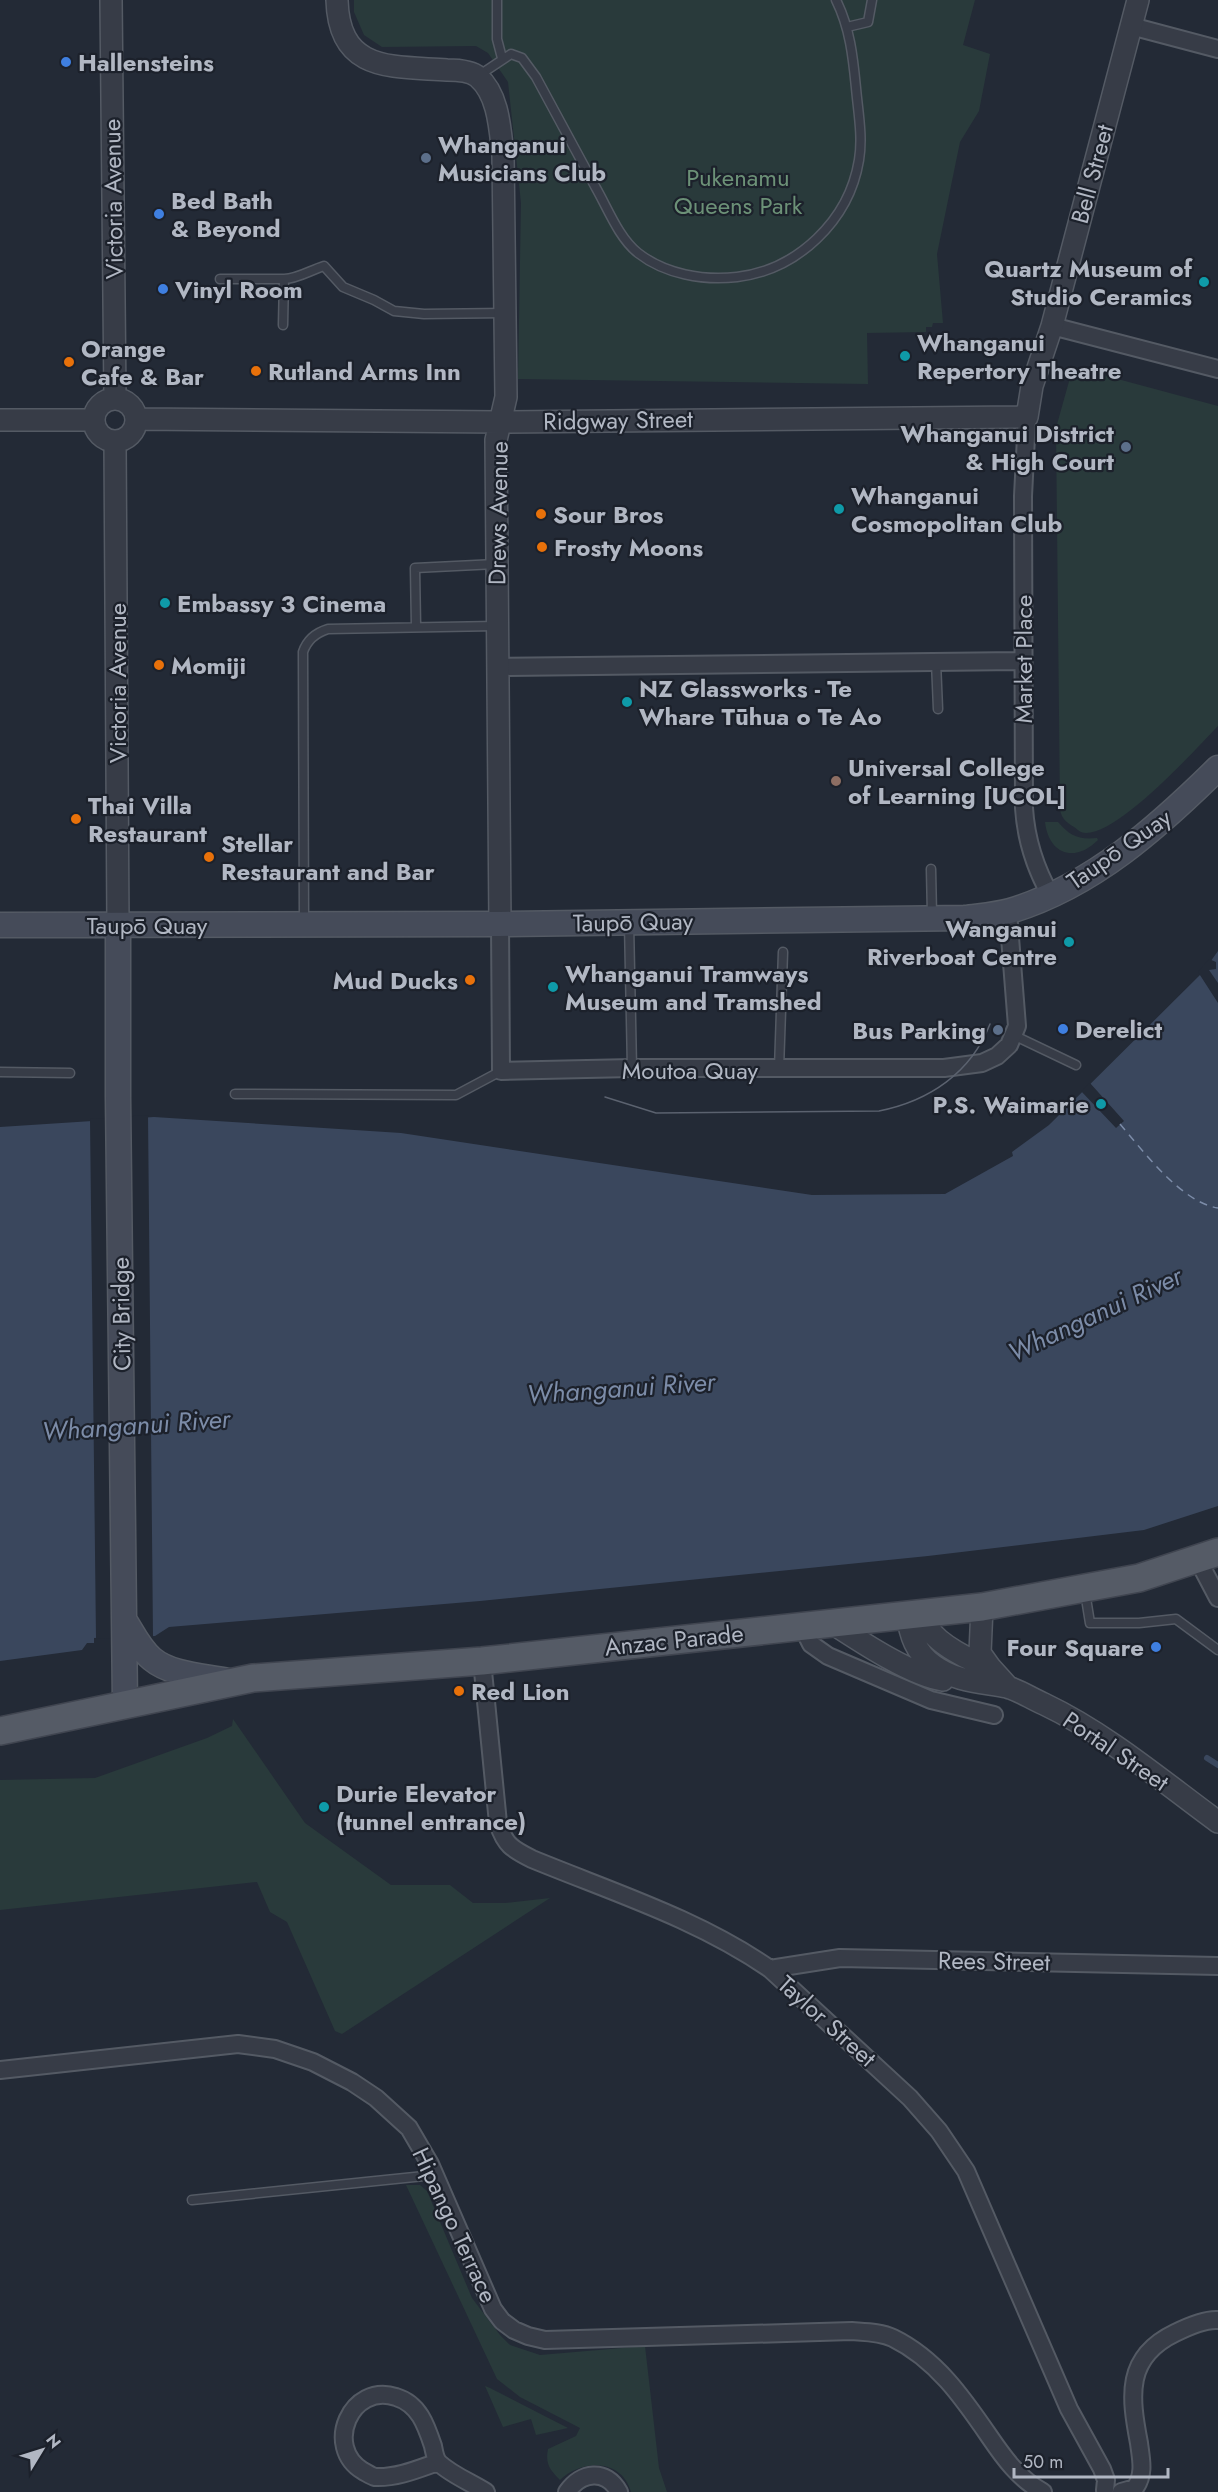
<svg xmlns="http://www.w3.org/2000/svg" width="1218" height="2492" font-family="Jost,sans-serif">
<rect width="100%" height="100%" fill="#232a36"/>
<path fill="#293a3b" d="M 354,0 L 975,0 L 963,45 L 990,54 L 979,111 L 960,142 L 937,254 L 943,323 L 933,323 L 932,327 L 926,327 L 926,332 L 867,333 L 868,384 L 518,379 L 521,203 L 508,82 L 488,53 L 476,46 L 382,47 L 364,35 L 354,12 Z
M 1073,367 L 1218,406 L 1218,726 C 1194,751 1120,833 1086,833 C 1081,833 1078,830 1074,827 C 1066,822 1062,819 1060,810 L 1056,428 Z
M 1045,822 L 1058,822 C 1070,836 1079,840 1097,838 L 1098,840 C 1075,863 1049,855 1045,822 Z
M 233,1719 L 305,1823 L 391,1885 L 450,1885 L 473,1903 L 505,1903 L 550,1898 L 342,2034 L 335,2031 L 287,1922 L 270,1912 L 257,1882 L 0,1910 L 0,1780 L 95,1778 L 207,1738 L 232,1726 Z
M 406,2185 L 420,2185 L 427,2191 L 472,2298 L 500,2335 L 510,2345 L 540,2355 L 645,2346 L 659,2468 L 667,2492 L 631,2492 C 622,2458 581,2459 560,2480 C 550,2470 545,2464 548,2449 L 576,2436 L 580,2428 L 520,2397 L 497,2379 Z
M 485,2386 L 490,2388 L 568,2428 L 536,2435 L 531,2419 L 503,2427 Z"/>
<path fill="#3a475d" d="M 1218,951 L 1218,1506 L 1144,1530 L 928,1556 L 480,1601 L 169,1627 L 155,1636 L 94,1638 L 94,1643 L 87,1643 L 82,1650 L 0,1661 L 0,1127 L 154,1117 L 401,1133 L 812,1195 L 945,1194 L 1013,1156 L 1012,1152 L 1049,1125 L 1203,972 Z"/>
<path fill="#232a36" d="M 1209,959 L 1216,962 L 1216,969 L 1209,970 L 1218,983 L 1218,1003 L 1198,972 Z
M 1090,1083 L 1124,1121 L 1116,1128 L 1081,1091 Z
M 148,1115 L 153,1638 L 96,1639 L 90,1119 Z"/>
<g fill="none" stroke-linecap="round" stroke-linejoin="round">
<path stroke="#3a475d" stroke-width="6" d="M 1207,1758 L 1218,1765"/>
<path stroke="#7c8ca8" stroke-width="1.5" stroke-dasharray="8 6" stroke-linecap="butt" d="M 1120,1124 C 1144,1152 1181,1202 1218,1208"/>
<defs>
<path id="service" d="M 497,0 L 497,39 L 502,58
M 847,27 L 868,22 L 872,0
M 478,76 L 511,54 L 522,58 L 536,77 C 556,114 576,151 596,188 C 608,209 619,238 638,253 C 665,274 703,281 737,277 C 797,270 849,221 859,160 C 863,137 858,111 856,88 C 853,57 850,28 836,0
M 220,279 L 284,279
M 283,325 L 284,279 C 297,279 311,270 324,266 L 343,287 L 374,300 L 394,311 L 424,314 L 505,313
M 416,626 L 415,568 L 496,564
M 936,662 L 938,709
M 931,869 L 932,915
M 304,921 L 303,652 C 307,640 315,633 328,629 L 496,626
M 629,923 L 632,1068
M 1013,1035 L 1076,1065
M 779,1069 L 783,952
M 0,1072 L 70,1073
M 235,1094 L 456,1095 L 501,1071
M 1085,1592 L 1090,1623 L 1139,1623 L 1176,1619 L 1218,1650
M 192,2200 L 434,2175"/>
<path id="minor" d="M 1131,26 L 1218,49
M 1052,326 L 1218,369
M 1027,417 L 1023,496 L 1024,808 C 1026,840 1035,868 1051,896
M 497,667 L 1023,661
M 500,924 L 501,1071 L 632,1068 L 944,1068 L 982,1063 L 997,1056 L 1009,1045 L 1017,1026 L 1008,912
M 1198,1560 L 1218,1598
M 802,1626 L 811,1644 L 828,1656 L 931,1700 L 994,1715
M 482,1661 L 498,1823 C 505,1845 512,1849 532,1859 C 612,1892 698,1919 770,1969 L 910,2098 L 939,2131 L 966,2171 L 1069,2409 L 1102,2469 L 1106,2480 L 1105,2490
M 770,1969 L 840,1958 L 1218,1966
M 0,2070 L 238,2044 L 275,2049 L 313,2062 L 352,2082 L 376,2098 L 409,2128 L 430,2164 L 493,2309 L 502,2321 L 514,2330 L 528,2336 L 545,2340 L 852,2331 C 866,2332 881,2332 893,2338 C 936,2359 963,2398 989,2436 C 1004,2458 1019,2479 1043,2492
M 438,2462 C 418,2469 397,2478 375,2477 C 371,2476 367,2473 363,2471 C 323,2447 351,2382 396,2397 C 419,2404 426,2425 433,2446 C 434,2451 435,2459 439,2463 C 452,2475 472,2483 486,2492
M 567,2492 C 581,2472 606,2468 619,2492
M 1121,2492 L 1135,2488 C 1145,2474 1141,2459 1139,2443 C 1130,2396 1125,2357 1175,2333 C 1187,2327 1204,2319 1218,2320"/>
<path id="tertiary" d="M 111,0 L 115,398
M 337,0 C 339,73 392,66 447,70 C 457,70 471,71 478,77 C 499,95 500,130 503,155 L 506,397 L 496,440 L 500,924
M94 420a21 21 0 1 1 42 0a21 21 0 1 1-42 0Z
M 137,419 L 501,422 L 1027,417 L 1032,386 L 1052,326 L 1138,0
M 0,420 L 94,420
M 115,441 L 118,925
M 982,1607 L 980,1653 L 990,1667 L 1009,1688
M 924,1613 C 925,1617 925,1623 928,1627 C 937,1644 972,1662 990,1667
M 907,1614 C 910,1635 916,1653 933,1665 C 956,1682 981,1682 1007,1687 C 1019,1690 1032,1699 1044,1704 C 1107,1734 1162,1781 1218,1822
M 832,1623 C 858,1640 912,1676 943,1680"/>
<path id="secondary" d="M 0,925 L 500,924 L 965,918 C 980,916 996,915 1010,911 C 1093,886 1158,827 1218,768
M 118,925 L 118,1097 L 125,1704
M 125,1621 C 133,1634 140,1649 152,1659 C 171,1675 204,1676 228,1681"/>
<path id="primary" d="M 0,1731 L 253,1678 L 482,1661 L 982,1607 L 1139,1578 L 1218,1552"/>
</defs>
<use href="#service" stroke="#545a64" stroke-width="11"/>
<use href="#minor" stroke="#545a64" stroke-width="20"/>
<use href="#tertiary" stroke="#545a64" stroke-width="24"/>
<use href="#secondary" stroke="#545a64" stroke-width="27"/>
<use href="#primary" stroke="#404550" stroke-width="30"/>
<use href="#service" stroke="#373c47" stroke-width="8"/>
<use href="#minor" stroke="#373c47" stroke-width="16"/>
<use href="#tertiary" stroke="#373c47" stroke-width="21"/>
<use href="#secondary" stroke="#454b59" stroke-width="24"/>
<use href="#primary" stroke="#555b66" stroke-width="27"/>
<path stroke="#5b626f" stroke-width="1.5" d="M 605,1097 L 656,1113 L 879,1111 C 929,1101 971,1073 990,1024"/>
</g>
<g fill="#3f7fe0" stroke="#1c212b" stroke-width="2">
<circle cx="66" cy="62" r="6"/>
<circle cx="159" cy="214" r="6"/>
<circle cx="163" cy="289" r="6"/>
<circle cx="1063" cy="1029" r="6"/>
<circle cx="1156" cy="1647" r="6"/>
</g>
<g fill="#5c6f8a" stroke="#1c212b" stroke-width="2">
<circle cx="426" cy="158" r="6"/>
<circle cx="1126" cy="447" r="6"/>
<circle cx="998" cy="1030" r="6"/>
</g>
<g fill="#0f9aa8" stroke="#1c212b" stroke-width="2">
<circle cx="1204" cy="282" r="6"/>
<circle cx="905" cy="356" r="6"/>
<circle cx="839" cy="509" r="6"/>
<circle cx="165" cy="603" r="6"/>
<circle cx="627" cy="702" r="6"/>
<circle cx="1069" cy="942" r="6"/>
<circle cx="553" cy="987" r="6"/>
<circle cx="1101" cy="1104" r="6"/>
<circle cx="324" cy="1807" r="6"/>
</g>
<g fill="#e8710a" stroke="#1c212b" stroke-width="2">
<circle cx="69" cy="362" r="6"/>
<circle cx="256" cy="371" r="6"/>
<circle cx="541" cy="514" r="6"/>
<circle cx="542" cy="547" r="6"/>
<circle cx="159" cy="665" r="6"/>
<circle cx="76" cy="819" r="6"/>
<circle cx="209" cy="857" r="6"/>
<circle cx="470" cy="980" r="6"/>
<circle cx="459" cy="1691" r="6"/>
</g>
<circle fill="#8d6e63" stroke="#1c212b" stroke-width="2" cx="836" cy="781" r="6"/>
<g text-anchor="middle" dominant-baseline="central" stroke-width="4.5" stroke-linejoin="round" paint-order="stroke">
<g font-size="24" font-weight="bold" fill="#b1b7c3" stroke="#1c212b" text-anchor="start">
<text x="78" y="62">Hallensteins</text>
<text x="438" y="144">Whanganui<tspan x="438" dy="28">Musicians Club</tspan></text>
<text x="171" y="200">Bed Bath<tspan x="171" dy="28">&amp; Beyond</tspan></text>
<text x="1192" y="268" text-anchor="end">Quartz Museum of<tspan x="1192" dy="28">Studio Ceramics</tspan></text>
<text x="175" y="289">Vinyl Room</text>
<text x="917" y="342">Whanganui<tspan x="917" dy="28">Repertory Theatre</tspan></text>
<text x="81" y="348">Orange<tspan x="81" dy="28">Cafe &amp; Bar</tspan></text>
<text x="268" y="371">Rutland Arms Inn</text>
<text x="1114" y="433" text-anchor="end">Whanganui District<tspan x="1114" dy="28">&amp; High Court</tspan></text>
<text x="851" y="495">Whanganui<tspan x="851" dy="28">Cosmopolitan Club</tspan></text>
<text x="553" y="514">Sour Bros</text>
<text x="554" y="547">Frosty Moons</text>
<text x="177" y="603">Embassy 3 Cinema</text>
<text x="171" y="665">Momiji</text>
<text x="639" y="688">NZ Glassworks - Te<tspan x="639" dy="28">Whare Tūhua o Te Ao</tspan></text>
<text x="848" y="767">Universal College<tspan x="848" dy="28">of Learning [UCOL]</tspan></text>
<text x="88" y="805">Thai Villa<tspan x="88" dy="28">Restaurant</tspan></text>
<text x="221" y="843">Stellar<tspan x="221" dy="28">Restaurant and Bar</tspan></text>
<text x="1057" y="928" text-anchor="end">Wanganui<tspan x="1057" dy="28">Riverboat Centre</tspan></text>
<text x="565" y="973">Whanganui Tramways<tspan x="565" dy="28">Museum and Tramshed</tspan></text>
<text x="458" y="980" text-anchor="end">Mud Ducks</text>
<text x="1075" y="1029">Derelict</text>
<text x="986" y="1030" text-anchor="end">Bus Parking</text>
<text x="1089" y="1104" text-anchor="end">P.S. Waimarie</text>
<text x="1144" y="1647" text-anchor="end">Four Square</text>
<text x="471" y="1691">Red Lion</text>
<text x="336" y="1793">Durie Elevator<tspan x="336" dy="28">(tunnel entrance)</tspan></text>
</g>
<g font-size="24" fill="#b1b7c3" stroke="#1c212b">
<text transform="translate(1092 174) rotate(-75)">Bell Street</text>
<text transform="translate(113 199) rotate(-91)">Victoria Avenue</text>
<text transform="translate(618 420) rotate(-1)">Ridgway Street</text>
<text transform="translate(498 513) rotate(-89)">Drews Avenue</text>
<text transform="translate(1023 659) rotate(-90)">Market Place</text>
<text transform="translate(117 683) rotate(-90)">Victoria Avenue</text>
<text transform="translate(1119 849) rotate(-35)">Taupō Quay</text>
<text transform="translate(633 922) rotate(-1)">Taupō Quay</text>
<text x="147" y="925">Taupō Quay</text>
<text x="690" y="1070">Moutoa Quay</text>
<text transform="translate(121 1314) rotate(-91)">City Bridge</text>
<text transform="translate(674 1640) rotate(-6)">Anzac Parade</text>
<text transform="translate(1116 1751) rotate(34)">Portal Street</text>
<text transform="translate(994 1961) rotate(1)">Rees Street</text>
<text transform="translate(827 2021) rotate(42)">Taylor Street</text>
<text transform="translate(455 2225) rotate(65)">Hipango Terrace</text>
</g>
<g font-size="24" fill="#6c9177" stroke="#1c212b">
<text x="738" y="177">Pukenamu<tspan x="738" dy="28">Queens Park</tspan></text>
</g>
<g font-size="26" font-style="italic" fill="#7c8ca8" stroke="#1c212b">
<text transform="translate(1095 1314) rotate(-25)">Whanganui River</text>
<text transform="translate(621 1388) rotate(-4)">Whanganui River</text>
<text transform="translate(136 1425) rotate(-4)">Whanganui River</text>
</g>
</g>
<g transform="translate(42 2450) rotate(52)" stroke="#1c212b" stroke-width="4.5" paint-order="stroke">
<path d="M0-4.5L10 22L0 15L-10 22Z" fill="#b1b7c3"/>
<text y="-9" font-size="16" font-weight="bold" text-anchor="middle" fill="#b1b7c3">N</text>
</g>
<path d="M1014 2468v9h154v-9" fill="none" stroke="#b1b7c3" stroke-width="3"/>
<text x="1023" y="2468" font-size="18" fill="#b1b7c3" stroke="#1c212b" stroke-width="4.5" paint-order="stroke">50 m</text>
</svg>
